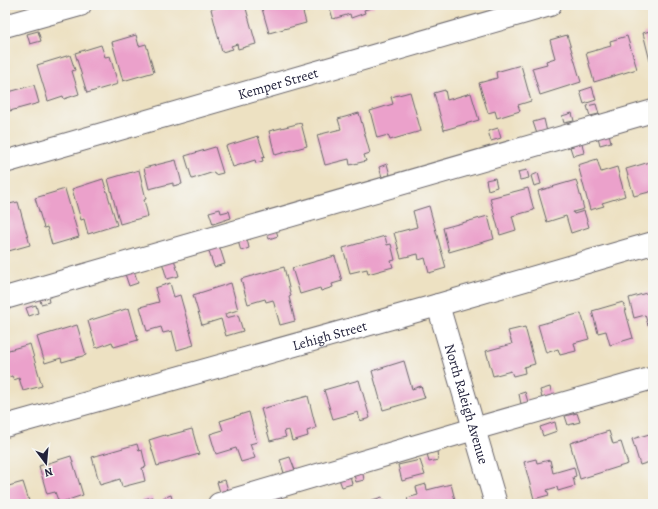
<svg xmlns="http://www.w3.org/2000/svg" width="658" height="509" font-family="Alegreya,serif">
<rect width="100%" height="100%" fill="#f6f6f2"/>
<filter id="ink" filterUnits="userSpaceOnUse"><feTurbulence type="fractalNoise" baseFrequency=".025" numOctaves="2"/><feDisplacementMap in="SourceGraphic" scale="8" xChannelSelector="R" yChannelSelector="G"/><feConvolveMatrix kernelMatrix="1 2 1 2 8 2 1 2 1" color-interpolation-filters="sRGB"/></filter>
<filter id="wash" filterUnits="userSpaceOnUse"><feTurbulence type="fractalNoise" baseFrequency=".012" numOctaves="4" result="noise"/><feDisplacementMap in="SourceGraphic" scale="16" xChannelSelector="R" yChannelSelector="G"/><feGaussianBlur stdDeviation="0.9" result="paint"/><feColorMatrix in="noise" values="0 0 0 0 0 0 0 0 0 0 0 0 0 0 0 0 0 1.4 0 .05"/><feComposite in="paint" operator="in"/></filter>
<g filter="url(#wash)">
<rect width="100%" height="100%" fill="#ede1c2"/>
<g id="blocks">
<path fill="#eba1cb" d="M 227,5 L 245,5 L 256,44 L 238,49 L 237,44 L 231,46 L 233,49 L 222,52 L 211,9 Z
M 261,5 L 312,5 L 313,9 L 303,12 L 306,23 L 269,33 Z
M 329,5 L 373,5 L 374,7 L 364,10 L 365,13 L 351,18 L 350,14 L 333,19 Z
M 653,30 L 653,65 L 651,65 L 643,33 Z
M 38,31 L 41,41 L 30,44 L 27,34 Z
M 136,35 L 139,46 L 146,44 L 154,72 L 123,81 L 112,42 Z
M 567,35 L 581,82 L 540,95 L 532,68 L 547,64 L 546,61 L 555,58 L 550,40 Z
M 627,36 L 637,69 L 594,82 L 586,53 L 611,46 L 610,41 Z
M 101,45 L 105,57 L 110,56 L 118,84 L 87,93 L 75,53 Z
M 70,55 L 75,70 L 72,71 L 79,94 L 64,99 L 63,96 L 48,101 L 37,65 Z
M 521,65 L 531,101 L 518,105 L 520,111 L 497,118 L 495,111 L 488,113 L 479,83 L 497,78 L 496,72 Z
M 34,85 L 39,103 L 10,111 L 5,93 Z
M 592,87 L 596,100 L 584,104 L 580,91 Z
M 445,90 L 447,100 L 471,93 L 479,120 L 444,130 L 434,93 Z
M 410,92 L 421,131 L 390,140 L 388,135 L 377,138 L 370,111 L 393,104 L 391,97 Z
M 596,104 L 599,114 L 590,116 L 587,106 Z
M 359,113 L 370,153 L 364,155 L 366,161 L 350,165 L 349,159 L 325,165 L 317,135 L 341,129 L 338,119 Z
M 572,113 L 574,121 L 564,123 L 562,116 Z
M 544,119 L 547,132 L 537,134 L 533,122 Z
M 301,123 L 307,146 L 275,155 L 269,131 Z
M 498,128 L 501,138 L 491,141 L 488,131 Z
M 609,134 L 611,142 L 600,145 L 598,137 Z
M 258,136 L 265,157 L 262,158 L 263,161 L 256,163 L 255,160 L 233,167 L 226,146 Z
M 582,143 L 584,153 L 573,156 L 570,147 Z
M 215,147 L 223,173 L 215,175 L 214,172 L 192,179 L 185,156 Z
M 597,159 L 601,172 L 617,167 L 625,196 L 602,203 L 604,206 L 590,210 L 578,165 Z
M 176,160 L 182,184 L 173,186 L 173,183 L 149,189 L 144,168 Z
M 653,161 L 653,191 L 634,196 L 626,169 Z
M 387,164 L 390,175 L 382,177 L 379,167 Z
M 139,170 L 146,199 L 144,200 L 148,216 L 120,224 L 108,179 Z
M 527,170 L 529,178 L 520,180 L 518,172 Z
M 538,173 L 541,184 L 534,186 L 531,176 Z
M 495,178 L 497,187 L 488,190 L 486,180 Z
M 103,179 L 117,225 L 88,234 L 84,219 L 81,220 L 72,189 Z
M 576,180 L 584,209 L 573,212 L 574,214 L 584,211 L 589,227 L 571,233 L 566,216 L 547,222 L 538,191 Z
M 528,188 L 534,210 L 512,216 L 516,230 L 500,235 L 490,198 Z
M 65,189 L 79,237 L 52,245 L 47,227 L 44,228 L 35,198 Z
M 18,202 L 30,245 L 5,252 L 5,205 Z
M 429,206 L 446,268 L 429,273 L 425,258 L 419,260 L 418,254 L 401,258 L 394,233 L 417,227 L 413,211 Z
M 220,209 L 221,213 L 229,211 L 231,218 L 213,224 L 209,212 Z
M 488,216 L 494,239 L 449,252 L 443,228 Z
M 276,230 L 278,236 L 269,239 L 267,232 Z
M 385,236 L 387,245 L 391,244 L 395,260 L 391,261 L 393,267 L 368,274 L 367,269 L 350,273 L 343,248 Z
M 247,239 L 249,248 L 241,251 L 238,241 Z
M 219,245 L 225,264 L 214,267 L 208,249 Z
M 335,256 L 342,281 L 332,284 L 333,287 L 321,291 L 320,288 L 300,294 L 292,268 Z
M 174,259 L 179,276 L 167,279 L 162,262 Z
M 284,267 L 291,296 L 289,297 L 295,321 L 280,325 L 273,300 L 266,302 L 265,299 L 248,304 L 241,279 Z
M 134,271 L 138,283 L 129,286 L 125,274 Z
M 170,283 L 174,297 L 180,295 L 194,345 L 177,350 L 172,331 L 163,333 L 161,327 L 147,331 L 140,307 L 159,302 L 155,288 Z
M 231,283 L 238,310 L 225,314 L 226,318 L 238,315 L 243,331 L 226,336 L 221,319 L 202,325 L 193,295 Z
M 653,291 L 653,324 L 648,325 L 645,315 L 634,318 L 629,298 Z
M 47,293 L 49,302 L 41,304 L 39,295 Z
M 623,302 L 633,338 L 610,345 L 606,331 L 598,333 L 592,311 Z
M 36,305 L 38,313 L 29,316 L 26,308 Z
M 129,308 L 138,340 L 114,347 L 112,342 L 96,348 L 88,321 Z
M 581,313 L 589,339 L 574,343 L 576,351 L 560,355 L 558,349 L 546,353 L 538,325 Z
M 77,325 L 86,355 L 62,362 L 61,358 L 45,363 L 37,337 Z
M 525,327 L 535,364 L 524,367 L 525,373 L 513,376 L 511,371 L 493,376 L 486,351 L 512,344 L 508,331 Z
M 30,344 L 42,386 L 23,391 L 19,378 L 14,380 L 12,376 L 5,378 L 5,351 Z
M 404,361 L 412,389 L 421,386 L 425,398 L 383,410 L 372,371 Z
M 359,380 L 370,418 L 360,421 L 358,412 L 333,419 L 324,390 Z
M 550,387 L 552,395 L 542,398 L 540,390 Z
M 525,392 L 528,402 L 521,404 L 519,394 Z
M 308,396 L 316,428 L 307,431 L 308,436 L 292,441 L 289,430 L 284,431 L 286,437 L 270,441 L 261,409 Z
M 249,412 L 257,442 L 250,444 L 255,458 L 241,462 L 236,448 L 216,454 L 210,434 L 223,430 L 220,421 Z
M 577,413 L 580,422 L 568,425 L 565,416 Z
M 555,422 L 557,431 L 543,436 L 540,427 Z
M 192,429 L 199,454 L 157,466 L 149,440 L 165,435 L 166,436 Z
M 609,431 L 613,444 L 621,442 L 628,464 L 580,479 L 570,443 Z
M 653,433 L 653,461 L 640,465 L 632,439 Z
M 137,444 L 139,451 L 142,450 L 146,467 L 142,468 L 145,481 L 122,487 L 120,479 L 100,485 L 92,457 Z
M 437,451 L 438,460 L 429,462 L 427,453 Z
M 71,456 L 83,495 L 59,503 L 55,492 L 47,494 L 39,466 Z
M 290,457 L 295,470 L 284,473 L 280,460 Z
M 536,459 L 537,463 L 550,460 L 553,473 L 574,467 L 576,476 L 573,477 L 575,486 L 558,491 L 557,487 L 547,490 L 549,495 L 534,499 L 524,462 Z
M 420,460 L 425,475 L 402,481 L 398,465 Z
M 363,474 L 364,480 L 356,482 L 354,475 Z
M 350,475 L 352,484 L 342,487 L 339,479 Z
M 225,480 L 228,490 L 220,492 L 217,482 Z
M 23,482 L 30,504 L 5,504 L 5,487 Z
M 426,484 L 427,490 L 451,484 L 456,504 L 409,504 L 407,498 L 418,495 L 416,487 Z
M 171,495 L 173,503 L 164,504 L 163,498 Z
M 280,496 L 282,504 L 275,504 L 273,498 Z
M 152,497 L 154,504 L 143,504 L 141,500 Z
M 382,497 L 384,504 L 363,504 L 363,503 Z"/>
</g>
</g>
<g filter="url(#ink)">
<use href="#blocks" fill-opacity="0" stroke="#69656a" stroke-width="1"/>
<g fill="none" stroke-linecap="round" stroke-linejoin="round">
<defs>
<g id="minor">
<path d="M 5,26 L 80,5"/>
<path id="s1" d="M 5,162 L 550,5"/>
<path d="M 5,298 L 653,111"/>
<path id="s2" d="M 438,305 L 496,504"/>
<path id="s3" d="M 5,426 L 438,305 L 653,243"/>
<path d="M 219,504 L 474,429 L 653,378"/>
</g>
</defs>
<use href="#minor" stroke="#69656a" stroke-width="24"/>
<use href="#minor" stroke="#fff" stroke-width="22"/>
</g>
</g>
<g text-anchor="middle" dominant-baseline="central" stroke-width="3" stroke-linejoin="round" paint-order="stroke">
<g font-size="14" fill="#22223b" stroke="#f6f6f2">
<text stroke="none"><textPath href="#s1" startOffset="284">Kemper Street</textPath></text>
<text stroke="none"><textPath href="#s3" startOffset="337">Lehigh Street</textPath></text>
<text stroke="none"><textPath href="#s2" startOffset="103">North Raleigh Avenue</textPath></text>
</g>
</g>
<rect width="658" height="509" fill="none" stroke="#f6f6f2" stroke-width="20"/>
<g transform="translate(46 463) rotate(164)" stroke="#f6f6f2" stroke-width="3" paint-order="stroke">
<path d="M0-3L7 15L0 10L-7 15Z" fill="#22223b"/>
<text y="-6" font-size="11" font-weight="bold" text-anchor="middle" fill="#22223b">N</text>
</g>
</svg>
